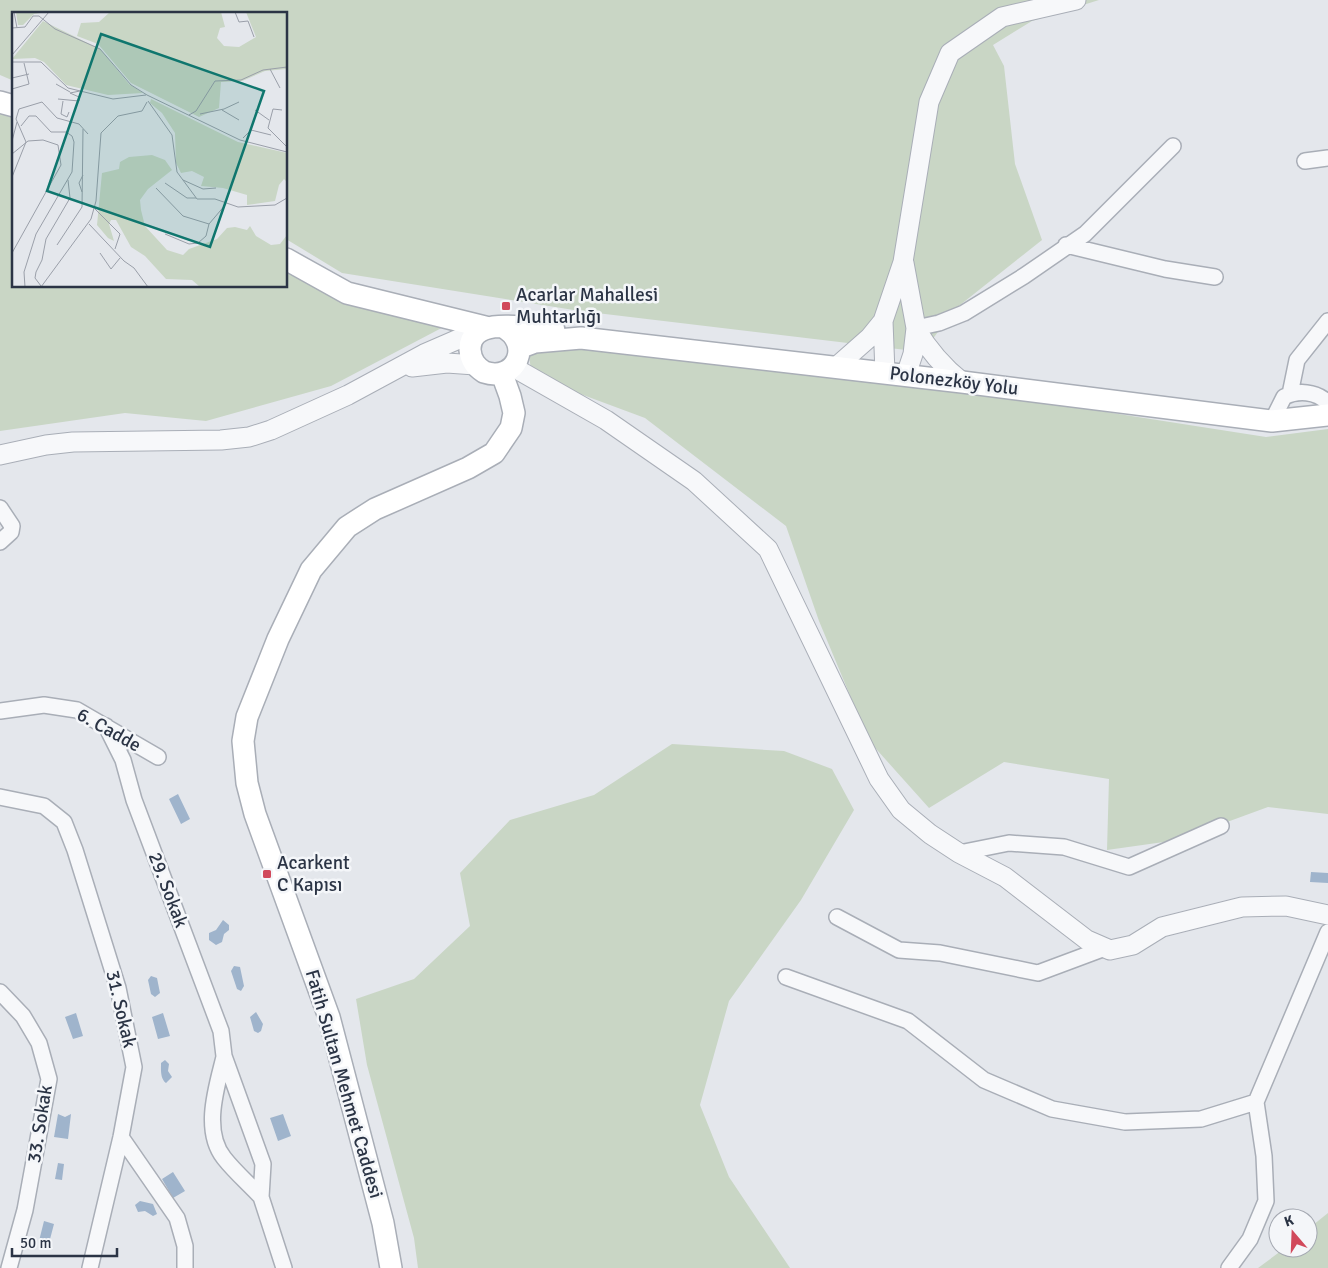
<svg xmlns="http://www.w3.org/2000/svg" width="1328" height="1268" font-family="Signika,sans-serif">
<rect width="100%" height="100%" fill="#e4e7ec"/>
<path fill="#c9d6c5" d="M 0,0 L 1099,0 L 1032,21 L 993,45 L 1004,66 L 1015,164 L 1042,240 L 955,309 L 923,352 L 580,311 L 342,273 L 286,239 L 286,14 L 14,14 L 14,81 L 0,75 Z
M 0,102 L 14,104 L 14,286 L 286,286 L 286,260 L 453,322 L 331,386 L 206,421 L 125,413 L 0,431 Z
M 527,343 L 830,369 L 1266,437 L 1328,429 L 1328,814 L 1268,807 L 1178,840 L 1107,850 L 1109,779 L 1004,762 L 929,808 L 869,741 L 819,621 L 786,526 L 645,418 L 532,376 Z
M 672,744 L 784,751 L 832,769 L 854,810 L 801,900 L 729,1001 L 700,1105 L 729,1177 L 790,1268 L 418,1268 L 414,1238 L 367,1065 L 356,999 L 414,979 L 470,926 L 460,873 L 510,820 L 594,795 Z
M 1328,1213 L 1328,1268 L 1258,1268 L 1285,1248 L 1308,1248 L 1308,1229 Z"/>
<path fill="#9fb4cc" d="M 178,794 L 190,819 L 181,824 L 169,799 Z
M 1311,872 L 1328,873 L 1328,883 L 1310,882 Z
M 223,920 L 229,925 L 229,930 L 224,934 L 222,942 L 216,945 L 209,940 L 209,933 L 216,930 Z
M 234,966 L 240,967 L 244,986 L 241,991 L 237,989 L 231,971 Z
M 151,976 L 157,978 L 160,993 L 155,997 L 151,994 L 148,980 Z
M 256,1012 L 263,1024 L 261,1031 L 258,1033 L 254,1031 L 250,1017 Z
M 76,1013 L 83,1036 L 73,1039 L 65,1017 Z
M 163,1013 L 170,1036 L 158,1039 L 152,1017 Z
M 165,1060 L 169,1064 L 168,1071 L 172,1077 L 166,1083 C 160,1079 161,1069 161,1063 Z
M 58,1114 L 65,1117 L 71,1114 L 68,1139 L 54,1137 Z
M 283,1114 L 291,1136 L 278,1141 L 270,1118 Z
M 58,1163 L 64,1164 L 62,1180 L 55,1179 Z
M 173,1172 L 185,1191 L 173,1198 L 162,1179 Z
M 140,1201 L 153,1204 L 157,1214 L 153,1216 L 145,1211 L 138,1212 L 135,1205 Z
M 44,1221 L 54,1224 L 49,1243 L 39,1241 Z"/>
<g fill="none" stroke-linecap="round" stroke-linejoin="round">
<defs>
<path id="minor" d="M 1305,161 L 1328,158
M 1066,245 L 1165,269 L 1215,277
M 916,328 L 939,323 L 964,313 L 1024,276 L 1085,234 L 1173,146
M 1290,394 L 1297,360 L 1328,321
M 1272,421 L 1284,397 C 1298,390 1316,391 1328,403
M 0,508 L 12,526 L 11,532 L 0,542
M 0,711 L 44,705 L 77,710 L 158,757
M 106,726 L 123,760 L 134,800 L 221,1031 L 224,1056 L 263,1164 L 261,1197 L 284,1268
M 0,797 L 44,806 L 64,822 L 75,850 L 118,988 L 134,1067 L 121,1137 L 90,1268
M 959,853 L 1009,843 L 1064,847 L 1129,867 L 1221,826
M 837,917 L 899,950 L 940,953 L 1038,973 L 1105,948
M 786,977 L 908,1021 L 984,1080 L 1052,1109 L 1125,1122 L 1201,1119 L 1256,1102
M 0,992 L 23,1016 L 39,1043 L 49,1079 L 25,1210 L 9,1268
M 224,1057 C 217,1086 202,1130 224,1158 C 235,1172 249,1184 261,1197
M 121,1137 L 177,1218 L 185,1246 L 185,1268
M 1229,1268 L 1250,1239 L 1266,1201 L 1264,1156 L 1256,1102 L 1328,932"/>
<path id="tertiary" d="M 904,263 L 916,328 L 913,354 L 906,375
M 883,321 L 885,373
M 916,329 C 929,351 942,366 962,382
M 412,367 L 447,363 L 475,365
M 513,367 L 606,420 L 694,481 L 768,549 L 879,779 L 901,810 L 930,834 L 959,853 L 1005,877 L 1087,940 L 1110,950 L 1133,945 L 1162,927 L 1242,907 L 1286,906 L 1328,915
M 836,367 L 870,337 L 883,321 L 903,262 L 929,102 L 950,53 L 1002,17 L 1076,0
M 0,455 L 46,445 L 73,442 L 221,440 L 249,437 L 271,430 L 348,395 L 424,354 L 484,328"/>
<path id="secondary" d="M 0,102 L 14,106
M 286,259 L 347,293 L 485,327
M 503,327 C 533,343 517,383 484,372 C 476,367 471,361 470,350 C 469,314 531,329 554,330
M 519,348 L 535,342 L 581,338 L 962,382 L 1272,421 L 1328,415
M 391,1268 L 383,1223 L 329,1017 L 255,814 L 247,783 L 243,741 L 247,717 L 278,639 L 311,570 L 347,527 L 375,509 L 468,468 L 494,453 L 511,428 L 514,413 L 510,396 L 502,374"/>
</defs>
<use href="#minor" stroke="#a9aeb7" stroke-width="18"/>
<use href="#tertiary" stroke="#a9aeb7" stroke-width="21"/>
<use href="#secondary" stroke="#a9aeb7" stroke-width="24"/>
<use href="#minor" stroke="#f7f8fa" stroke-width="15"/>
<use href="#tertiary" stroke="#f7f8fa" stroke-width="19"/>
<use href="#secondary" stroke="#fff" stroke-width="21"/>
</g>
<g fill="#d1495b" stroke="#f4f6f9" stroke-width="2">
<rect x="501" y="301" width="10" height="10" rx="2.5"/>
<rect x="262" y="869" width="10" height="10" rx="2.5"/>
</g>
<g text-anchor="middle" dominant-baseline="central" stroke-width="5" stroke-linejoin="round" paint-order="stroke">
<g font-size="19" fill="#2b3445" stroke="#f4f6f9" text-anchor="start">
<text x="516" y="295">Acarlar Mahallesi<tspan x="516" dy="22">Muhtarlığı</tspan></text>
<text x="277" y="863">Acarkent<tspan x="277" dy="22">C Kapısı</tspan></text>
</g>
<g font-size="19" fill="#2b3445" stroke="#f4f6f9">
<text transform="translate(954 381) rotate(7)">Polonezköy Yolu</text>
<text transform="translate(109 730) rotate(29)">6. Cadde</text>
<text transform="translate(168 890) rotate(69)">29. Sokak</text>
<text transform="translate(121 1009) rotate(77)">31. Sokak</text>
<text transform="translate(344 1084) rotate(74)">Fatih Sultan Mehmet Caddesi</text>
<text transform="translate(40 1124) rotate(-81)">33. Sokak</text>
</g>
</g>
<g transform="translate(12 12)">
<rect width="275" height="275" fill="#e4e7ec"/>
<path d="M 4,0 L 34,0 L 22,2 L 11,13 L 6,13 ZM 98,0 L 209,0 L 213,15 L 208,16 L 205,26 L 212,34 L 227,35 L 244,25 L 234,0 L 275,0 L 275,57 L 253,59 L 230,69 L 209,70 L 207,96 L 187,105 L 119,71 L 86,32 L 65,24 L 69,11 L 87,10 ZM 31,9 L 88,37 L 117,72 L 131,81 L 96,83 L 54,73 L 32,50 L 23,46 L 0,47 ZM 139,87 L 226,130 L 275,141 L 275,170 L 272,167 L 267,173 L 263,189 L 235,193 L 235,183 L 211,176 L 189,174 L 192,165 L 180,159 L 169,161 L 164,151 L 163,121 L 150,101 L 138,91 ZM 140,143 L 153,148 L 160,158 L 136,177 L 128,188 L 129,198 L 133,214 L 155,238 L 171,243 L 177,237 L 205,227 L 215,216 L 223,215 L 235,218 L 238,214 L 244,224 L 259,233 L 268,232 L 275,223 L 275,275 L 188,275 L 180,268 L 154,267 L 133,244 L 119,235 L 104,208 L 99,208 L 97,212 L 102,229 L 96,226 L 85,213 L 90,161 L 107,157 L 108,150 L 117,145 Z" fill="#c9d6c5"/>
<path fill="none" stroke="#9a9fa9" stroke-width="1" d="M 2,0 L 5,16M 223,0 L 227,10 L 236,9 L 242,25M 0,16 L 13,15 L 21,4 L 27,4 L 43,17 L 88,37 L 119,73 L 135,83 L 228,128 L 275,140M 0,43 L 37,0M 0,50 L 29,50 L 56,76 L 101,87 L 134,83M 258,57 L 268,76M 0,66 L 17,62M 44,72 L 58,80M 0,77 L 17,72 L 12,51M 46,87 L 67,89 L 67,85 L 58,81 L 68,79M 51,89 L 49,102 L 55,105 L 57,100M 136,89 L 160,123 L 165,160 L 185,187 L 203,187 L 226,195 L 263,193 L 275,186M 210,98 L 227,108M 243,98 L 257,108M 270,98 L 261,97 L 256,116 L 275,135M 188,102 L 212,97 L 227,90M 177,103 L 184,99 L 203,69 L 229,68 L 251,58 L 275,55M 9,114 L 17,104 L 24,104 L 39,120 L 54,120 L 60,124 L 62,130 L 60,160 L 24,222 L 12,260 L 13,275M 231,126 L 239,118 L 259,123M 0,129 L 5,110M 0,142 L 16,129 L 31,128 L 46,133 L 49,153 L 0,241M 0,165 L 14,130 L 4,107 L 7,97 L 30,90 L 45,106 L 67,112 L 76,122M 171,168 L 191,177 L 204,176M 153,171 L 175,186 L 184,186M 144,176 L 171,204 L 197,212M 70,180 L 67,171 L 71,163M 83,197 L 108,222 L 103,237M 77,212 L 112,249 L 122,256 L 136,275M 153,222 L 177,232 L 186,231 L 194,224 L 197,212 L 214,192M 45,233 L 70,195 L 71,117M 88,241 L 99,257 L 108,246M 29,274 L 23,266 L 24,260 L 30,248 L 34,227 L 58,186 L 56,168M 29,275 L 79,207 L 84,189 L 89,121 L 106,104 L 130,99 L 135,90"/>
<path fill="#0f766e" fill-opacity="0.15" stroke="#0f766e" stroke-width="2.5" d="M 89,22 L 252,79 L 198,235 L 35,179 Z"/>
<rect width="275" height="275" fill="none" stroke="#2b3445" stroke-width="2.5"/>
</g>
<g transform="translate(1293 1233) rotate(341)"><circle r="24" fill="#f4f6f9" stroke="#a4a8b1"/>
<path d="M0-4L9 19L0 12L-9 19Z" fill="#d1495b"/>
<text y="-8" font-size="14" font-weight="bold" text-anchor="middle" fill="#2b3445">K</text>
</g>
<path d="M12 1248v8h105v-8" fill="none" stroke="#2b3445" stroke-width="2.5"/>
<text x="20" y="1248" font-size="15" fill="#2b3445" stroke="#f4f6f9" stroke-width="4" paint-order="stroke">50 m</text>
</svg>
